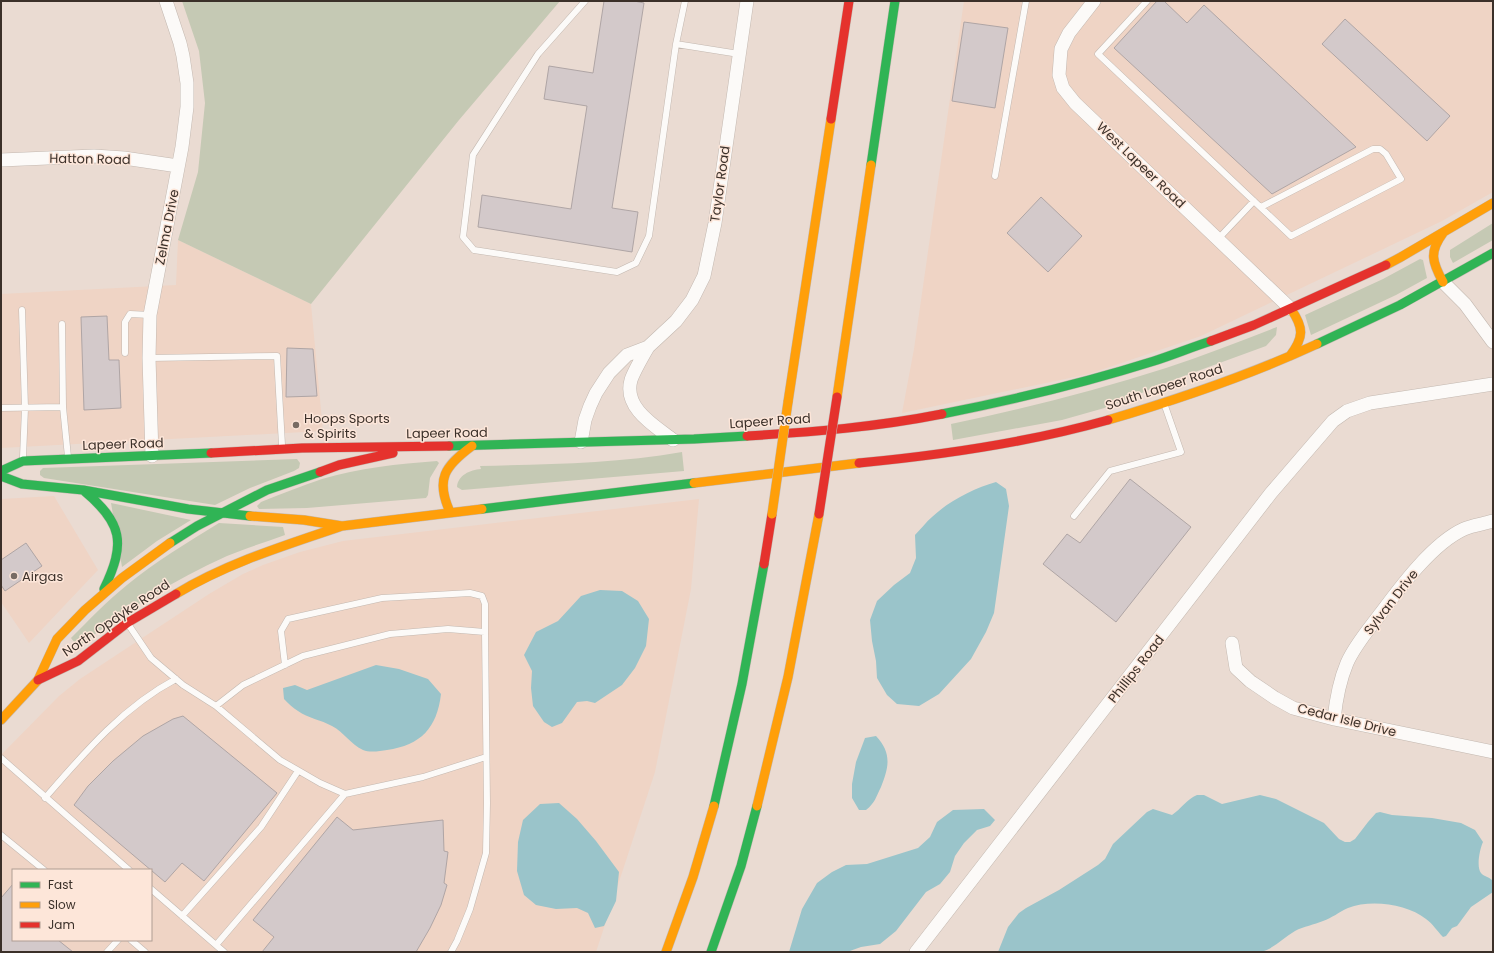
<svg xmlns="http://www.w3.org/2000/svg" width="1494" height="953" font-family="Poppins,sans-serif">
<rect width="100%" height="100%" fill="#eadbd2"/>
<path fill="#efd4c5" fill-rule="evenodd" d="M 964,1 L 1493,1 L 1493,192 L 1442,221 L 1201,336 L 1089,374 L 902,413 L 914,349 Z
M 178,240 L 311,304 L 323,431 L 1,448 L 1,294 L 176,285 Z
M 54,496 L 98,570 L 29,643 L 1,602 L 1,499 Z
M 699,499 L 691,589 L 655,772 L 596,952 L 1,952 L 1,755 L 59,696 L 80,679 L 209,594 L 243,574 L 263,565 L 300,552 L 343,541 ZM 13,870 L 151,870 L 151,940 L 13,940 Z"/>
<path fill="#c5c9b4" d="M 182,1 L 560,1 L 459,120 L 311,304 L 178,240 L 198,172 L 205,103 L 199,51 Z
M 1493,223 L 1493,240 L 1453,263 L 1450,257 L 1450,250 Z
M 1420,259 L 1423,260 L 1427,278 L 1396,295 L 1311,335 L 1305,315 L 1383,279 Z
M 1277,327 L 1276,335 L 1266,346 L 1173,380 L 1108,407 L 1062,420 L 953,440 L 951,424 C 1023,409 1095,391 1166,368 C 1203,356 1240,341 1277,327 Z
M 682,452 L 684,471 L 462,490 L 457,487 C 458,475 470,470 481,469 L 480,466 C 548,464 615,464 682,452 Z
M 297,459 L 300,463 L 299,468 L 294,471 L 250,488 L 215,505 L 44,478 L 40,475 L 40,471 L 43,468 Z
M 437,461 L 439,463 L 430,478 L 428,495 L 426,498 L 307,508 L 259,509 L 257,506 L 261,502 C 281,494 301,486 322,479 C 359,468 398,464 437,461 Z
M 111,503 L 191,520 L 157,541 L 122,567 Z
M 219,523 L 283,527 L 285,535 C 266,542 246,548 227,556 C 174,580 124,611 78,647 L 71,638 C 89,620 107,601 127,585 C 155,562 188,542 219,523 Z"/>
<path fill="#9ac4ca" d="M 996,482 L 1006,489 L 1009,506 L 994,613 L 986,632 L 971,659 L 939,694 L 919,706 L 897,704 L 887,695 L 877,678 L 876,661 L 872,641 L 870,620 L 877,601 L 894,585 L 910,573 L 916,558 L 915,535 C 921,529 926,522 932,517 C 949,501 974,488 996,482 Z
M 600,590 L 622,591 L 638,601 L 649,619 L 646,646 L 635,668 L 622,685 L 595,703 L 587,701 L 577,702 L 562,723 L 552,727 L 544,722 L 533,706 L 531,688 L 532,671 L 524,655 L 536,632 L 558,621 L 581,596 Z
M 376,665 L 399,669 L 428,679 L 441,694 C 437,728 421,745 387,750 C 380,751 370,753 363,750 C 350,744 344,732 332,726 C 321,720 308,718 298,711 C 293,708 288,703 284,699 L 283,688 L 295,685 L 307,690 Z
M 876,736 C 892,753 889,767 881,787 C 876,797 875,803 866,810 L 859,810 L 852,798 L 852,784 L 856,762 L 865,738 Z
M 1197,795 L 1204,795 L 1222,804 L 1260,795 L 1276,799 L 1324,823 L 1339,839 L 1345,842 L 1350,842 L 1355,839 L 1368,822 L 1376,813 L 1380,812 L 1392,815 L 1432,818 L 1461,823 L 1475,830 L 1483,842 C 1480,848 1476,867 1481,873 C 1483,876 1489,877 1492,880 L 1493,892 L 1471,907 L 1460,922 L 1457,926 L 1452,928 L 1446,936 L 1443,937 C 1437,931 1433,924 1426,919 C 1407,904 1371,899 1348,908 C 1339,912 1332,918 1323,921 C 1314,925 1304,926 1295,931 C 1283,938 1275,948 1261,952 L 998,952 L 1008,927 L 1019,913 L 1026,908 L 1059,890 L 1098,865 L 1105,859 L 1113,844 L 1147,812 L 1153,809 L 1172,815 C 1181,809 1187,799 1197,795 Z
M 559,803 L 577,819 L 596,841 L 619,872 L 616,901 L 604,926 L 595,928 L 588,913 L 577,908 L 556,909 L 536,905 L 524,895 L 517,871 L 518,842 L 523,820 L 540,804 Z
M 984,809 L 995,820 L 990,826 L 977,830 L 964,843 L 955,856 L 950,872 L 940,884 L 926,892 L 896,931 L 880,944 L 861,947 L 847,952 L 789,952 L 802,909 L 817,883 L 832,872 L 846,865 L 867,864 L 918,848 L 930,837 L 937,822 L 953,810 Z"/>
<path fill="#d3c9ca" stroke="#afa5a5" d="M 604,1 L 634,1 L 644,3 L 612,208 L 638,212 L 632,252 L 478,227 L 482,195 L 571,209 L 587,106 L 544,99 L 549,66 L 593,73 Z
M 1157,1 L 1164,1 L 1187,23 L 1204,5 L 1356,147 L 1272,194 L 1114,48 Z
M 1345,19 L 1450,116 L 1427,141 L 1322,44 Z
M 964,22 L 1008,28 L 995,108 L 952,101 Z
M 1041,197 L 1082,236 L 1048,272 L 1007,233 Z
M 107,316 L 109,360 L 119,360 L 121,408 L 84,410 L 81,317 Z
M 287,348 L 313,349 L 317,396 L 286,397 Z
M 1130,479 L 1191,527 L 1116,622 L 1043,564 L 1067,534 L 1080,543 Z
M 26,543 L 42,566 L 5,591 L 1,585 L 1,560 Z
M 183,716 L 277,793 L 204,881 L 182,863 L 165,882 L 74,805 L 88,786 L 113,761 L 143,736 L 173,719 Z
M 337,817 L 353,830 L 443,820 L 444,851 L 448,852 L 444,883 L 447,885 L 441,905 L 430,928 L 416,952 L 262,952 L 274,937 L 253,920 Z
M 13,884 L 13,940 L 58,940 L 73,952 L 1,952 L 1,898 Z"/>
<g fill="none" stroke-linecap="round" stroke-linejoin="round">
<defs>
<path id="lane" d="M 585,1 L 538,54 L 473,155 L 463,237 L 474,250 L 617,272 L 636,263 L 649,236 L 676,44 L 685,1
M 1147,1 L 1098,54 L 1291,236 L 1401,179 L 1386,154 L 1380,149 L 1373,149 L 1261,207
M 676,44 L 739,54
M 995,176 L 1026,1
M 1218,239 L 1254,201
M 22,310 L 25,408 L 23,457
M 62,324 L 63,407
M 125,353 L 125,322 L 130,314 L 150,315
M 149,358 L 277,356 L 282,445
M 1,408 L 63,407 L 68,457
M 1074,516 L 1110,471 L 1181,452 L 1165,406
M 128,624 L 151,658 L 183,685 L 216,706 L 243,685 L 303,656 L 390,634 L 448,629 L 485,632 L 487,803 L 486,853 L 470,909 L 457,941 L 451,952
M 285,665 L 281,631 L 288,619 L 382,598 L 470,593 L 482,596 L 485,604 L 485,632
M 216,706 L 280,760 L 320,783 L 345,794
M 1,758 L 129,870
M 45,798 C 84,753 123,707 176,679
M 1,835 L 44,870
M 151,889 L 224,952
M 182,916 L 261,827 L 298,771
M 131,940 L 145,952
M 216,945 L 345,794 L 423,777 L 486,757
M 107,952 L 118,940"/>
<path id="street" d="M 1094,1 L 1069,33 L 1061,49 L 1059,75 L 1063,88 L 1075,103 L 1291,309
M 1,160 L 94,156 L 124,158 L 178,166
M 1443,282 L 1465,304 L 1493,342
M 648,347 C 643,356 634,371 631,380 C 623,408 655,426 673,440
M 581,442 L 585,420 L 590,406 L 596,393 L 609,373 L 627,355 L 648,347 L 676,321 L 692,300 L 704,276 L 715,223 L 747,1
M 152,456 L 149,358 L 150,315 L 182,147 L 187,107 L 187,83 L 183,56 L 180,43 L 166,1
M 1232,643 L 1236,668 L 1250,681 L 1275,698 L 1293,708 L 1334,719 L 1493,752
M 1334,719 C 1336,700 1339,682 1347,663 C 1355,645 1369,629 1381,613 C 1401,586 1433,543 1464,529 C 1473,525 1484,524 1493,521
M 916,952 L 1271,493 L 1333,421 L 1347,411 L 1370,403 L 1493,384"/>
<path id="fast" d="M 871,165 L 895,1
M 1317,344 L 1400,305 L 1493,253
M 942,414 C 1013,400 1084,383 1154,361 C 1173,355 1192,347 1211,341
M 449,446 L 694,439 L 747,436
M 1,471 L 23,461 L 211,453
M 1,476 L 22,484 L 83,490 L 188,509 L 250,516
M 83,490 C 123,523 126,543 104,589
M 482,509 L 694,483
M 170,543 L 197,526 L 267,490 L 320,472
M 714,806 L 742,684 L 764,564
M 711,952 L 741,866 L 757,806"/>
<path id="slow" d="M 1443,233 C 1429,252 1432,262 1443,282
M 1386,265 L 1401,257 L 1493,203
M 1290,356 C 1304,337 1304,328 1291,309
M 837,397 L 871,165
M 788,402 L 831,119
M 1108,420 C 1179,399 1250,375 1317,344
M 694,483 L 859,463
M 450,512 C 435,479 445,466 472,446
M 250,516 L 304,520 L 342,526 L 482,509
M 176,594 C 227,563 286,545 342,526
M 1,720 L 38,680 L 57,639 L 85,610 L 122,578 L 170,543
M 757,806 L 788,677 L 819,514
M 666,952 L 693,877 L 714,806"/>
<path id="jam" d="M 831,119 L 849,1
M 1211,341 L 1254,325 L 1386,265
M 747,436 C 813,432 877,427 942,414
M 211,453 L 302,448 L 449,446
M 859,463 C 943,455 1027,443 1108,420
M 320,472 L 339,465 L 393,453
M 764,564 L 772,514
M 38,680 L 78,661 L 127,623 L 176,594"/>
</defs>
<use href="#lane" stroke="#c3b8b0" stroke-width="7"/>
<use href="#street" stroke="#c3b8b0" stroke-width="14"/>
<use href="#fast" stroke="#c3b8b0" stroke-width="10"/>
<use href="#slow" stroke="#c3b8b0" stroke-width="10"/>
<use href="#jam" stroke="#c3b8b0" stroke-width="10"/>
<use href="#lane" stroke="#fcfaf8" stroke-width="6"/>
<use href="#street" stroke="#fcfaf8" stroke-width="13"/>
<use href="#fast" stroke="#30b455" stroke-width="9"/>
<use href="#slow" stroke="#ff9f0a" stroke-width="9"/>
<use href="#jam" stroke="#e5322d" stroke-width="9"/>
<defs>
<path id="slow-bridge" d="M 772,514 L 788,402"/>
<path id="jam-bridge" d="M 819,514 L 837,397"/>
</defs>
<use href="#slow-bridge" stroke="#c2bab5" stroke-width="10" stroke-linecap="butt"/>
<use href="#jam-bridge" stroke="#c2bab5" stroke-width="10" stroke-linecap="butt"/>
<use href="#slow-bridge" stroke="#ff9f0a" stroke-width="9"/>
<use href="#jam-bridge" stroke="#e5322d" stroke-width="9"/>
</g>
<g fill="#786c64" stroke="#fde6d9" stroke-width="1.5">
<circle cx="296" cy="425" r="4"/>
<circle cx="14" cy="576" r="4"/>
</g>
<g text-anchor="middle" dominant-baseline="central" stroke-width="3" stroke-linejoin="round" paint-order="stroke">
<g font-size="13" fill="#3b3029" stroke="#fde6d9">
<text transform="translate(90 159) rotate(1)">Hatton Road</text>
<text transform="translate(1141 165) rotate(44)">West Lapeer Road</text>
<text transform="translate(720 184) rotate(-82)">Taylor Road</text>
<text transform="translate(167 227) rotate(-79)">Zelma Drive</text>
<text transform="translate(1164 387) rotate(-18)">South Lapeer Road</text>
<text transform="translate(770 421) rotate(-4)">Lapeer Road</text>
<text transform="translate(447 433) rotate(-1)">Lapeer Road</text>
<text transform="translate(123 444) rotate(-2)">Lapeer Road</text>
<text transform="translate(1391 602) rotate(-52)">Sylvan Drive</text>
<text transform="translate(116 618) rotate(-34)">North Opdyke Road</text>
<text transform="translate(1136 669) rotate(-52)">Phillips Road</text>
<text transform="translate(1347 720) rotate(14)">Cedar Isle Drive</text>
</g>
<g font-size="13" fill="#3b3029" stroke="#fde6d9" text-anchor="start">
<text x="304" y="418">Hoops Sports<tspan x="304" dy="15">&amp; Spirits</tspan></text>
<text x="22" y="576">Airgas</text>
</g>
</g>
<rect width="1494" height="953" fill="none" stroke="#3b3029" stroke-width="4"/>
<rect x="12" y="869" width="140" height="72" fill="#fde6d9" stroke="#af9d93"/>
<rect x="20" y="882" width="20" height="6" fill="#30b455" stroke="#af9d93"/>
<text x="48" y="889" font-size="12" fill="#3b3029">Fast</text>
<rect x="20" y="902" width="20" height="6" fill="#ff9f0a" stroke="#af9d93"/>
<text x="48" y="909" font-size="12" fill="#3b3029">Slow</text>
<rect x="20" y="922" width="20" height="6" fill="#e5322d" stroke="#af9d93"/>
<text x="48" y="929" font-size="12" fill="#3b3029">Jam</text>
</svg>
